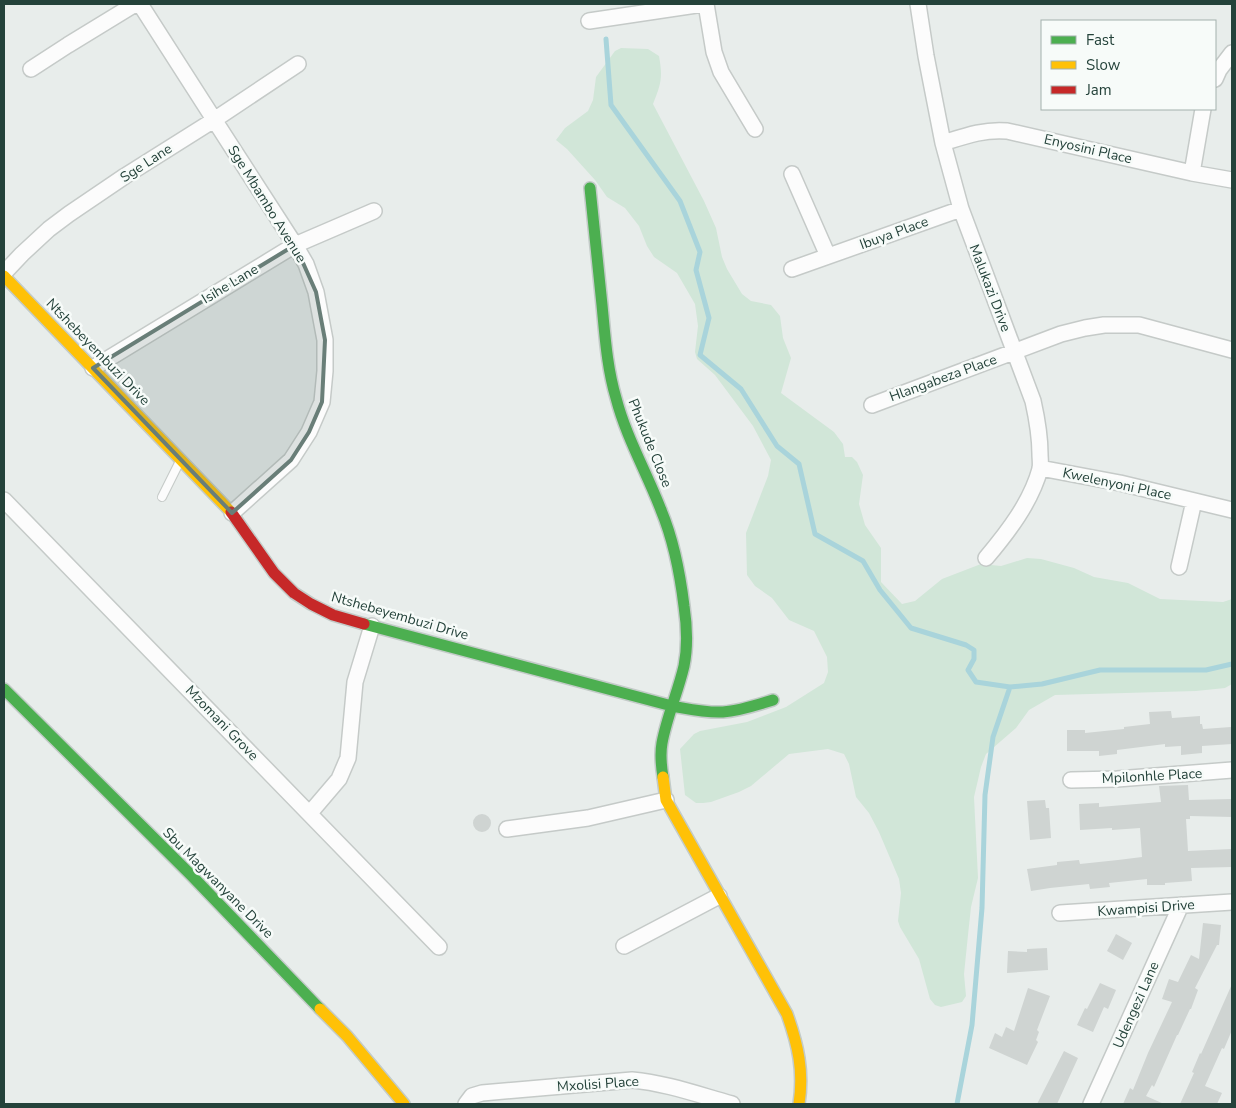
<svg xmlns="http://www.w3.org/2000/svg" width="1236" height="1108" font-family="'Nunito Sans',sans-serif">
<rect width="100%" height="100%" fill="#e8edeb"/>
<path fill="#d1e6d8" d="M 621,48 L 648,49 L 659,56 C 663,78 661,84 653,104 L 704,201 L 716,228 L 722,257 L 727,269 L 742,294 L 751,301 L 771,305 L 780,316 L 783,338 L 791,358 L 781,393 L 834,432 L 843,444 L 845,457 L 852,457 L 857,462 L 863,475 L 859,504 L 865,525 L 881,548 L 881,582 L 902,604 L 915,601 L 942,579 L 981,564 L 1001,566 L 1027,558 L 1041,559 L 1074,568 L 1094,577 L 1128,583 L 1160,599 L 1223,602 L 1232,599 L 1232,684 L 1225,688 L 1196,691 L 1055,695 L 1029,710 L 1016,728 L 986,754 L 981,767 L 974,797 L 978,878 L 971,907 L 968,935 L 964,974 L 966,996 L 962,1002 L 941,1007 L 935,1005 L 930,999 L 919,959 L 900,927 L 898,921 L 901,893 L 899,879 L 879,832 L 869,813 L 856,797 L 849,764 L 844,754 L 828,749 L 789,754 L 751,786 L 739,792 L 711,802 L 703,803 L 696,803 L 685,795 L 680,749 L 694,734 L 700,731 L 747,722 L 786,707 L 824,683 L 828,672 L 827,657 L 814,631 L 789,620 L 772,598 L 755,586 L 747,575 L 746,533 L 768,476 L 771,460 L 753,426 L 715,375 L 697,359 L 695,352 L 698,326 L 695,304 L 677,273 L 654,257 L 647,246 L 639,226 L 625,208 L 607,197 L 595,180 L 567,149 L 556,140 L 565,128 L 588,111 L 593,100 L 596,77 L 615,51 Z"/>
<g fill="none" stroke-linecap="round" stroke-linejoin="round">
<path stroke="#a9d4db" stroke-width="5" d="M 606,39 L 611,105 L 680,201 L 700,252 L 696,270 L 709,318 L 700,355 L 741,389 L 777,446 L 799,464 L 815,534 L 863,561 L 880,590 L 911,628 L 966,645 L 974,650 L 974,659 L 968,670 L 976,682 L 1010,687 L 1042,684 L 1100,670 L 1206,670 L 1232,664
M 957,1104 L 972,1025 L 982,908 L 985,795 L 993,737 L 1010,687"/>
</g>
<path fill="#cfd4d2" d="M 1171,711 L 1172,718 L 1200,716 L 1200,724 L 1202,724 L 1203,729 L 1231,727 L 1232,744 L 1202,746 L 1202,753 L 1181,755 L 1181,746 L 1165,747 L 1165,744 L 1117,750 L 1117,754 L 1099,756 L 1099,751 L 1067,751 L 1067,730 L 1085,730 L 1085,733 L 1124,729 L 1124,727 L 1150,724 L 1149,712 Z
M 1188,785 L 1189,800 L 1232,799 L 1232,817 L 1190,816 L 1190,819 L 1186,819 L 1188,851 L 1232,849 L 1232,867 L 1191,868 L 1192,881 L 1165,883 L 1165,885 L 1147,885 L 1147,879 L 1109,883 L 1110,887 L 1090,889 L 1089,884 L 1050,888 L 1031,891 L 1027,869 L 1057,865 L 1057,862 L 1079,860 L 1080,864 L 1118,860 L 1142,857 L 1140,828 L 1112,830 L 1112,828 L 1080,830 L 1079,804 L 1099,803 L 1099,807 L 1161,802 L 1159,786 Z
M 1045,800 L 1046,808 L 1049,808 L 1051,838 L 1030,840 L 1027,801 Z
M473 823a9 9 0 1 1 18 0a9 9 0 1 1-18 0Z
M 1203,923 L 1221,925 L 1219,945 L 1217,945 L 1195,988 L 1198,990 L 1191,1009 L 1190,1009 L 1178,1035 L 1177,1035 L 1154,1087 L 1152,1085 L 1146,1096 L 1164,1104 L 1123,1104 L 1130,1088 L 1133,1090 L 1148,1053 L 1172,1002 L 1162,999 L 1169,979 L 1178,982 L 1191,955 L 1199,959 Z
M 1116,934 L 1132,943 L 1123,960 L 1107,951 Z
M 1047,948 L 1048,970 L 1007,973 L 1008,951 L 1027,952 L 1027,949 Z
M 1100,983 L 1116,990 L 1108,1009 L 1104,1007 L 1093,1032 L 1077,1025 L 1085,1008 L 1087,1009 Z
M 1232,984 L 1232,1030 L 1224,1049 L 1222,1048 L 1205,1086 L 1222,1093 L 1217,1104 L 1180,1104 L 1194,1073 L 1192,1072 L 1200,1053 L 1201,1054 Z
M 1028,988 L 1050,996 L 1037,1030 L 1039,1032 L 1036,1040 L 1038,1042 L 1027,1065 L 989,1048 L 995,1033 L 1002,1037 L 1006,1027 L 1014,1031 Z
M 1064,1051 L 1078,1058 L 1057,1104 L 1037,1104 Z"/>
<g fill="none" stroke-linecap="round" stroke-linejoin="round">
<defs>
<path id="lane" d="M 162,497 L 180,461"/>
<path id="street" d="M 140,4 L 224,135 L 295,245 L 306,264 L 316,292 L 325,340 L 325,371 L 322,402 L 309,432 L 291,460 L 232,513
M 706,4 L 714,52 L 721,72 L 755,129
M 918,4 L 926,56 L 943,143 L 961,209 L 1033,401 C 1037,419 1040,435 1040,454 C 1040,459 1041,464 1040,469 C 1031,502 1008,532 986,558
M 589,21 L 703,4
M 31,69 L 68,45 L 135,4
M 1215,79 L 1219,70 L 1232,53
M 943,143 C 965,136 984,129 1007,131 L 1192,173 L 1232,180
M 1192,173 L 1203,109
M 792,174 L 828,256
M 792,269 L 961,209
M 4,273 L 22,254 L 49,229 L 69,214 L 125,176 L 214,120 L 298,64
M 93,368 L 295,245 L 374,211
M 872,405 L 1061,334 L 1085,328 L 1104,325 L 1139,325 L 1232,350
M 1040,468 L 1120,483 L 1232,510
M 4,500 L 439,947
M 1179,567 L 1194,501
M 1071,780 L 1117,779 L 1232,770
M 310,813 L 339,779 L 348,758 L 355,682 L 372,626
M 507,829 L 588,818 L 666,800
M 1060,913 L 1232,902
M 624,946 L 719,896
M 466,1104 L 472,1096 L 482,1093 L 632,1080 C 666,1083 699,1095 732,1104
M 1091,1104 L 1181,905"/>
<path id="fast" d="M 590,188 C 594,227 598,266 602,305 C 605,336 607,368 616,398 C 626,437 647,473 661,510 C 674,541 680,573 684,606 C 687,626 688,646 684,666 C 678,692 667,716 662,743 C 660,754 661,765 663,777
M 364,624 L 672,706 C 689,709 706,713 723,712 C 740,711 757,705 773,700
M 4,689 L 192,876 L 320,1009"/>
<path id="slow" d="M 4,276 L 231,512
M 663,777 L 666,800 L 787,1014 C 798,1045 804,1071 799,1104
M 320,1009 L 347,1036 L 404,1104"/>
<path id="jam" d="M 231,512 L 274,573 L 294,593 L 311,604 L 333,615 L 364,624"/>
</defs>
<use href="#lane" stroke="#c5cac8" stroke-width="10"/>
<use href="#street" stroke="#c5cac8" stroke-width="18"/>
<use href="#fast" stroke="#c3cbc8" stroke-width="14"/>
<use href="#slow" stroke="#c3cbc8" stroke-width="14"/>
<use href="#jam" stroke="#c3cbc8" stroke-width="14"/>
<use href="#lane" stroke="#fcfcfc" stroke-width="8"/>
<use href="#street" stroke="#fcfcfc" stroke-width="15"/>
<use href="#fast" stroke="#4caf50" stroke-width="11"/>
<use href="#slow" stroke="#ffc107" stroke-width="11"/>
<use href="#jam" stroke="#c62828" stroke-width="11"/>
</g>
<path fill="#697e78" fill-opacity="0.2" stroke="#697e78" stroke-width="4" stroke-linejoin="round" d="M 295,245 L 316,292 L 325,340 L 322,402 L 309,432 L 291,460 L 232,513 L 93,368 Z"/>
<g text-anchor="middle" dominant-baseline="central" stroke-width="5" stroke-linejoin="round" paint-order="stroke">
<g font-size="14" fill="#24423a" stroke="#f7fbf9">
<text transform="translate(1088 149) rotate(13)">Enyosini Place</text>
<text transform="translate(146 163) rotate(-33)">Sge Lane</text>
<text transform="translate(267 204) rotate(58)">Sge Mbambo Avenue</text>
<text transform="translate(894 233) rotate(-20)">Ibuya Place</text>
<text transform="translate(230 284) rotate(-31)">Isihe Lane</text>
<text transform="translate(990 288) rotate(69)">Malukazi Drive</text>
<text transform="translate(98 352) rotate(46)">Ntshebeyembuzi Drive</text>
<text transform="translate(943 378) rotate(-20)">Hlangabeza Place</text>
<text transform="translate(650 443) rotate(68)">Phukude Close</text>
<text transform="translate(1117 484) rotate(12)">Kwelenyoni Place</text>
<text transform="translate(400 616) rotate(16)">Ntshebeyembuzi Drive</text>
<text transform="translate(222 723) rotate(46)">Mzomani Grove</text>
<text transform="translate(1152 776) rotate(-3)">Mpilonhle Place</text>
<text transform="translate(218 883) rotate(45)">Sbu Magwanyane Drive</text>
<text transform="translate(1146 908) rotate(-4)">Kwampisi Drive</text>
<text transform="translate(1136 1005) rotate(-66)">Udengezi Lane</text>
<text transform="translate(598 1084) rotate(-4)">Mxolisi Place</text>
</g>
</g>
<rect width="1236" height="1108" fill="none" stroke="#24423a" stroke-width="10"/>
<rect x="1041" y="20" width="175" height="90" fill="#f7fbf9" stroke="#a3b1ad"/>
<rect x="1051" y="36" width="25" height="8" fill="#4caf50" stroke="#a3b1ad"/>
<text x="1086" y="45" font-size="15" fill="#24423a">Fast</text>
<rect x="1051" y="61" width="25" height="8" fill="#ffc107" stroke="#a3b1ad"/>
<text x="1086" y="70" font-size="15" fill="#24423a">Slow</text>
<rect x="1051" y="86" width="25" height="8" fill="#c62828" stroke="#a3b1ad"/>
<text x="1086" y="95" font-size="15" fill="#24423a">Jam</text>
</svg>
